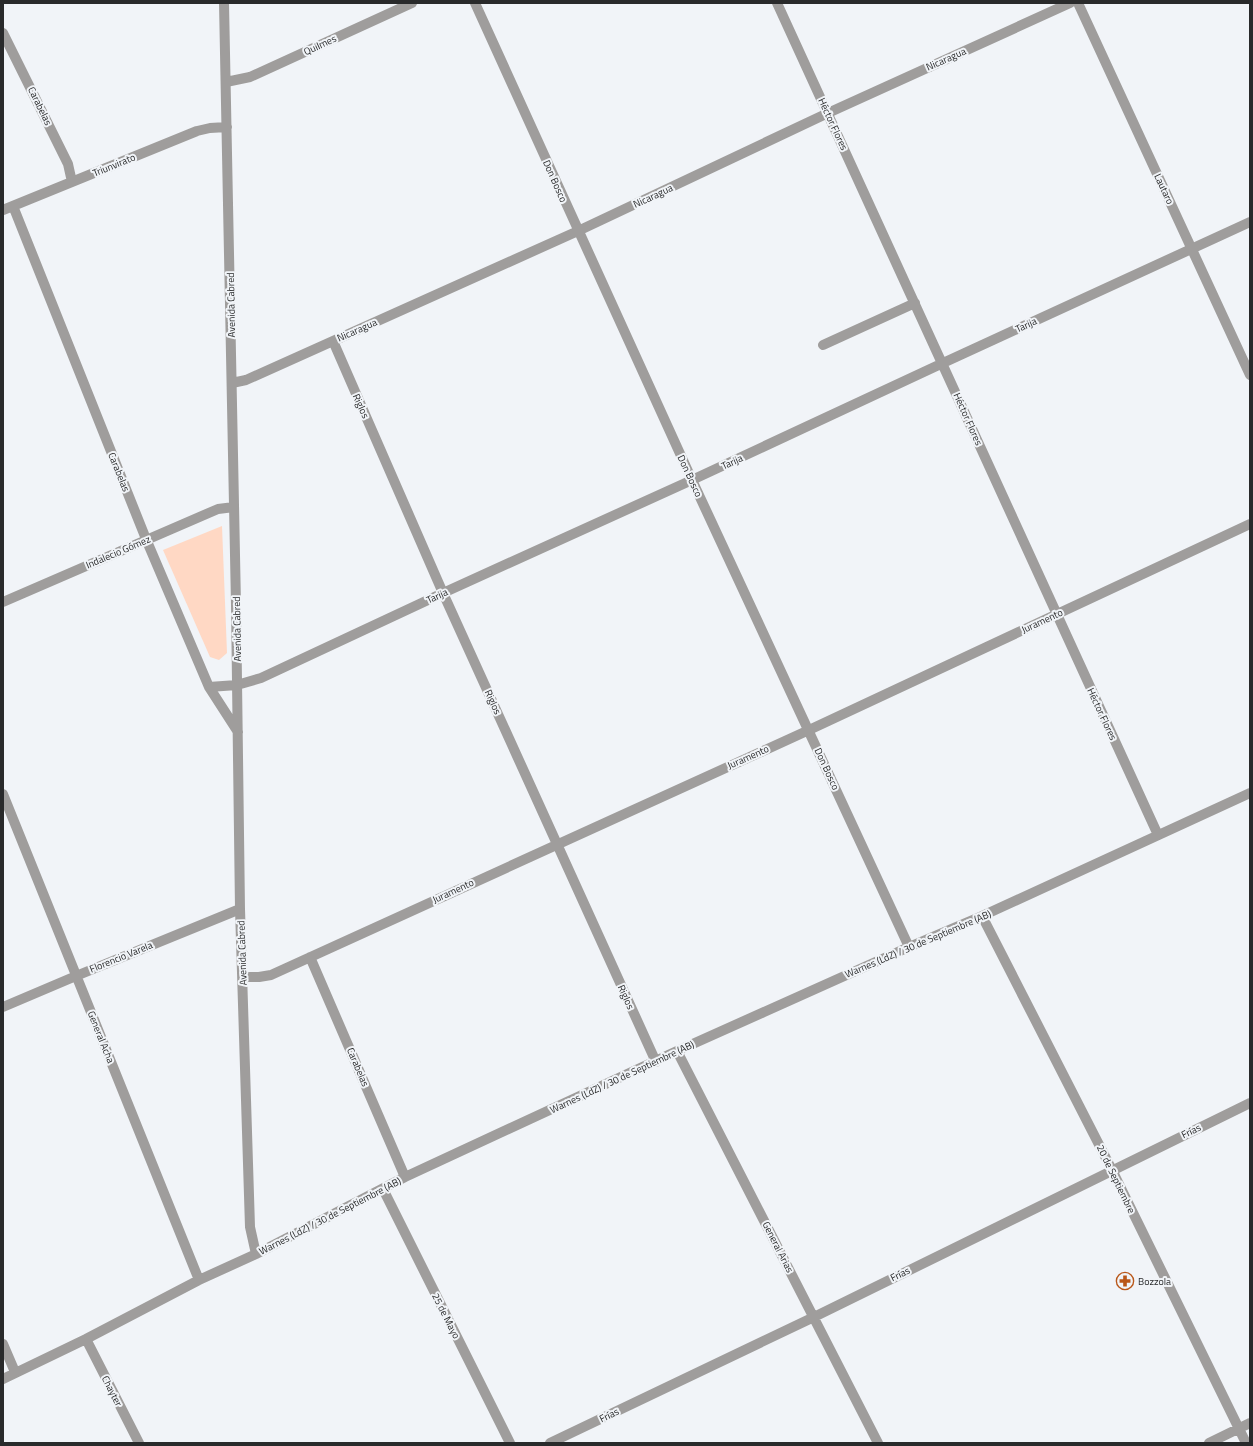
<svg xmlns="http://www.w3.org/2000/svg" width="1253" height="1446" font-family="'Titillium Web',sans-serif">
<rect width="100%" height="100%" fill="#f1f4f8"/>
<path fill="#ffd8c4" d="M 222,526 L 227,653 L 219,660 L 210,657 L 163,550 Z"/>
<g fill="none" stroke-linecap="round" stroke-linejoin="round">
<path stroke="#9f9d9c" stroke-width="10" d="M 224,3 L 236,605 L 240,909 L 250,1227 L 256,1254
M 475,3 L 692,480 L 909,947
M 777,3 L 1158,835
M 1078,3 L 1250,375
M 3,33 L 68,164 L 72,182
M 226,82 L 250,77 L 412,3
M 13,206 L 146,539 L 209,687 L 238,732
M 3,210 L 197,131 L 210,128 L 227,127
M 333,341 L 443,593 L 656,1062
M 823,345 L 915,303
M 232,383 L 246,380 L 578,231 L 828,113 L 1070,3
M 3,602 L 218,509 L 234,507
M 209,687 L 237,685 L 261,678 L 443,593 L 692,480 L 943,363 L 1250,222
M 3,794 L 199,1280
M 982,916 L 1112,1170 L 1246,1443
M 310,957 L 405,1177
M 243,977 L 259,977 L 271,975 L 809,730 L 1250,524
M 3,1007 L 76,976 L 240,909
M 677,1051 L 878,1443
M 383,1189 L 510,1443
M 86,1339 L 139,1443
M 3,1344 L 15,1372
M 3,1379 L 86,1339 L 199,1280 L 256,1254 L 405,1177 L 677,1051 L 909,947 L 982,916 L 1250,793
M 550,1443 L 814,1317 L 1250,1103
M 1209,1443 L 1250,1423"/>
</g>
<defs>
<symbol id="pharmacy-ring" viewBox="-11 -11 22 22"><circle r="9.5" fill="#f1f4f8" stroke="#b95719" stroke-width="1.5"/><path d="M-2-6h4v4h4v4h-4v4h-4v-4h-4v-4h4Z" fill="#b95719"/></symbol>
</defs>
<g fill-rule="evenodd">
<use href="#pharmacy-ring" x="1115" y="1271" width="20" height="20"/>
</g>
<g text-anchor="middle" dominant-baseline="central" stroke-width="4" stroke-linejoin="round" paint-order="stroke">
<g font-size="10" fill="#292a2b" stroke="#f1f4f8">
<text transform="translate(320 45) rotate(-25)">Quilmes</text>
<text transform="translate(946 59) rotate(-24)">Nicaragua</text>
<text transform="translate(40 106) rotate(64)">Carabelas</text>
<text transform="translate(833 124) rotate(65)">Héctor Flores</text>
<text transform="translate(114 165) rotate(-22)">Triunvirato</text>
<text transform="translate(555 181) rotate(66)">Don Bosco</text>
<text transform="translate(1164 189) rotate(65)">Lautaro</text>
<text transform="translate(653 196) rotate(-25)">Nicaragua</text>
<text transform="translate(231 305) rotate(-91)">Avenida Cabred</text>
<text transform="translate(1026 325) rotate(-25)">Tarija</text>
<text transform="translate(357 330) rotate(-24)">Nicaragua</text>
<text transform="translate(361 406) rotate(66)">Riglos</text>
<text transform="translate(968 419) rotate(66)">Héctor Flores</text>
<text transform="translate(732 462) rotate(-25)">Tarija</text>
<text transform="translate(119 472) rotate(68)">Carabelas</text>
<text transform="translate(690 476) rotate(65)">Don Bosco</text>
<text transform="translate(118 552) rotate(-23)">Indalecio Gómez</text>
<text transform="translate(437 596) rotate(-25)">Tarija</text>
<text transform="translate(1042 621) rotate(-25)">Juramento</text>
<text transform="translate(237 629) rotate(-91)">Avenida Cabred</text>
<text transform="translate(493 702) rotate(65)">Riglos</text>
<text transform="translate(1102 714) rotate(65)">Héctor Flores</text>
<text transform="translate(748 757) rotate(-24)">Juramento</text>
<text transform="translate(827 769) rotate(65)">Don Bosco</text>
<text transform="translate(453 891) rotate(-25)">Juramento</text>
<text transform="translate(918 944) rotate(-23)">Warnes (LdZ) / 30 de Septiembre (AB)</text>
<text transform="translate(242 953) rotate(-92)">Avenida Cabred</text>
<text transform="translate(121 957) rotate(-22)">Florencio Varela</text>
<text transform="translate(626 997) rotate(66)">Riglos</text>
<text transform="translate(101 1037) rotate(68)">General Acha</text>
<text transform="translate(358 1067) rotate(67)">Carabelas</text>
<text transform="translate(622 1077) rotate(-25)">Warnes (LdZ) / 30 de Septiembre (AB)</text>
<text transform="translate(1191 1131) rotate(-26)">Frías</text>
<text transform="translate(1116 1179) rotate(64)">20 de Septiembre</text>
<text transform="translate(330 1216) rotate(-27)">Warnes (LdZ) / 30 de Septiembre (AB)</text>
<text transform="translate(778 1247) rotate(63)">General Arias</text>
<text transform="translate(900 1274) rotate(-26)">Frías</text>
<text transform="translate(446 1316) rotate(63)">25 de Mayo</text>
<text transform="translate(112 1391) rotate(63)">Chayter</text>
<text transform="translate(609 1415) rotate(-26)">Frías</text>
</g>
<g font-size="10" fill="#292a2b" stroke="#f1f4f8" text-anchor="start">
<text x="1138" y="1281">Bozzola</text>
</g>
</g>
<rect width="1253" height="1446" fill="none" stroke="#292a2b" stroke-width="8"/>
</svg>
